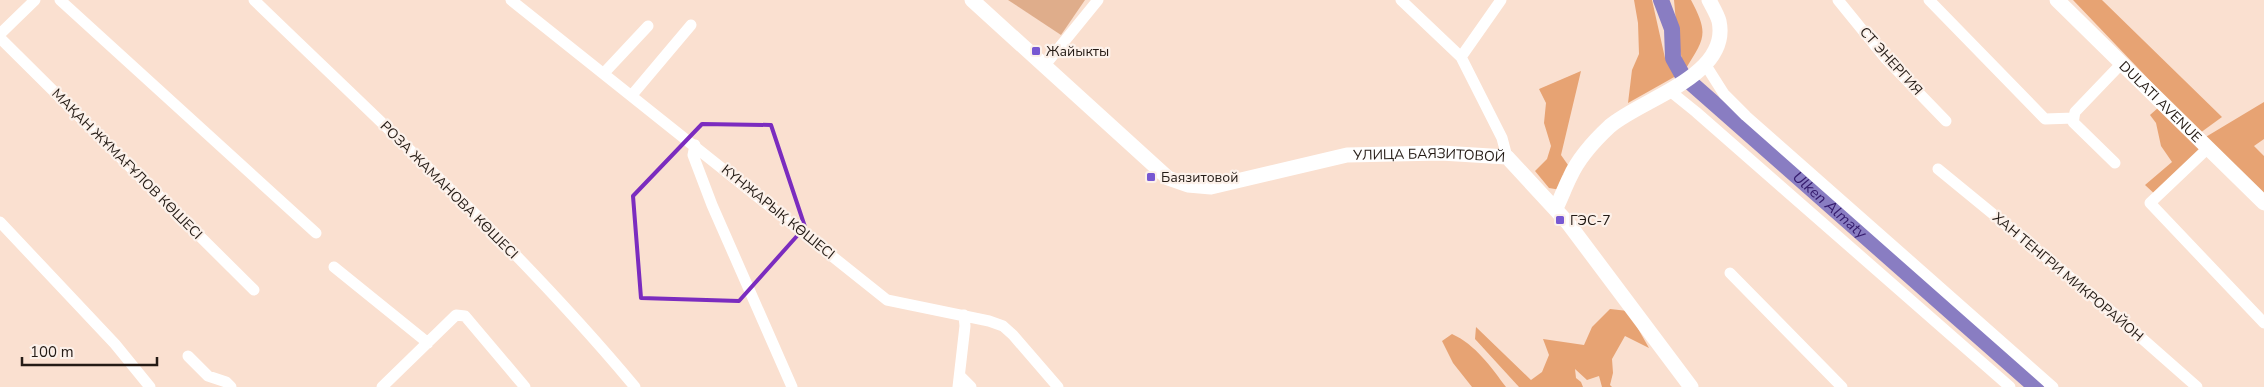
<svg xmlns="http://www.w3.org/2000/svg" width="2264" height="387" font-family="'Nunito Sans',sans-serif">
<rect width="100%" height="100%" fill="#fae0d0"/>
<path fill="#dfad8b" d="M 1008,0 L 1085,0 L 1061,35 Z"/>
<path fill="#e7a373" d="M 1634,0 L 1652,0 L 1665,58 L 1676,76 L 1628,103 L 1632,70 L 1639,54 L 1638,23 Z
M 1674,0 L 1691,0 C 1709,34 1705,38 1685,70 L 1678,44 Z
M 2073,0 L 2102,0 L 2222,117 L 2200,133 Z
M 1581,71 L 1561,155 L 1568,165 L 1561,190 L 1549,188 L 1535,171 L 1547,159 L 1551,146 L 1544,123 L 1546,103 L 1539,89 Z
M 2264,102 L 2264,139 L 2254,146 L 2264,156 L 2264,194 L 2204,138 Z
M 2159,107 L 2205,151 L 2158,197 L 2145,185 L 2172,162 L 2161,146 L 2156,123 L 2150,115 Z
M 1610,309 L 1628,311 L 1649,348 L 1625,336 L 1612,359 L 1613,373 L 1610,385 L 1612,387 L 1602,387 L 1599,376 L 1587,380 L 1575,369 L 1576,378 L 1581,382 L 1583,387 L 1519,387 L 1475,339 L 1476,327 L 1531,380 L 1542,372 L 1549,355 L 1543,339 L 1584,345 L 1592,327 Z
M 1452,334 C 1476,345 1491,367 1506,387 L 1472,387 L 1453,363 L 1442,341 Z"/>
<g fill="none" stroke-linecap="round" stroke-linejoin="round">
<path stroke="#897dc2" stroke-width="16" id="s1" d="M 1661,0 L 1672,29 L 1673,58 L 1683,76 L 2036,387"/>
<path stroke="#fff" stroke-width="11" d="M 60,0 L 316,233
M 254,0 C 384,126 519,248 635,387
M 511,0 L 887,300 L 989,321 L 1003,326 L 1013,335 L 1058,387
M 1401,0 L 1461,57 L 1502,138 L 1507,157
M 1838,0 L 1886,59 L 1946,121
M 1929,0 L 2045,119 L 2074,118
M 0,34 L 35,0
M 0,38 L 254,290
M 1461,57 L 1501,0
M 1705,64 L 1724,94 L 1746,116 L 2053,387
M 1045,65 L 1098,0
M 604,73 L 648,26
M 1670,91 L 1696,112 L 2010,387
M 632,95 L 691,25
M 695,145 L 693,155 L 712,205 L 792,387
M 2208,148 L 2150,203 L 2264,323
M 2115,163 L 2073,122 L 2075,112 L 2122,63
M 1938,169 L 2104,305 L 2197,387
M 0,222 L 115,344 L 150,387
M 334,267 L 428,343
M 1730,273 L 1842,387
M 188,356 L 208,376 L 226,382 L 231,387
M 960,376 L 971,387
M 382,387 L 456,315 L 465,316 L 525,387
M 958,387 L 965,326 L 964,315"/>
<g stroke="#fff" stroke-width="15">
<path id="s2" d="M 972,0 L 1168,178 L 1188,185 L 1211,187 L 1347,155 L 1441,153 L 1507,157 L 1568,223 L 1691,387"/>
<path id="s3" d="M 2057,0 L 2264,203"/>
<path d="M 1556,208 C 1561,198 1565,187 1570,177 C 1578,159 1596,139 1610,126 C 1641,99 1731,76 1719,21 C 1717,14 1712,6 1709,0"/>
</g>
</g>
<path fill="none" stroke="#7b2cbf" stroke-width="4" stroke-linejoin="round" d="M 702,124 L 771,125 L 805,227 L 739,301 L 641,298 L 633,196 Z"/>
<g fill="#7758d2" stroke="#fcf1ea" stroke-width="2">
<rect x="1031" y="46" width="10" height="10" rx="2.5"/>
<rect x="1146" y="172" width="10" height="10" rx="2.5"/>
<rect x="1555" y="215" width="10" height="10" rx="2.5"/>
</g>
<g text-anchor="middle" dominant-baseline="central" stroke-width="4.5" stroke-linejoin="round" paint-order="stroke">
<g font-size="14" fill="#241b15" stroke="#fcf1ea" text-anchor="start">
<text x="1046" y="51">Жайыкты</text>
<text x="1161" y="177">Баязитовой</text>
<text x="1570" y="220">ГЭС-7</text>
</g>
<g font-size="14" fill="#241b15" stroke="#fcf1ea">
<text transform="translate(1891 61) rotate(48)">СТ ЭНЕРГИЯ</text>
<text stroke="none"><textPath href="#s3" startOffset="145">DULATI AVENUE</textPath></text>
<text stroke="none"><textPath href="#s2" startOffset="531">УЛИЦА БАЯЗИТОВОЙ</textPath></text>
<text transform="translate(127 164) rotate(45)">МАҚАН ЖҰМАҒҰЛОВ КӨШЕСІ</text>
<text transform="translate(449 190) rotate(45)">РОЗА ЖАМАНОВА КӨШЕСІ</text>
<text transform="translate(778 212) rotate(39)">КҮНЖАРЫҚ КӨШЕСІ</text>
<text transform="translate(2068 277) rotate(40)">ХАН ТЕНГРИ МИКРОРАЙОН</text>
</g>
<g font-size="15" font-style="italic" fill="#351b6d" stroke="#fcf1ea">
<text stroke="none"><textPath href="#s1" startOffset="276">Ulken Almaty</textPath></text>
</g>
</g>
<path d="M22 357v8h135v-8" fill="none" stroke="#241b15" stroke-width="2.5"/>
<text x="30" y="357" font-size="15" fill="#241b15" stroke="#fcf1ea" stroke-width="4" paint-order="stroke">100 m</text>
</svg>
